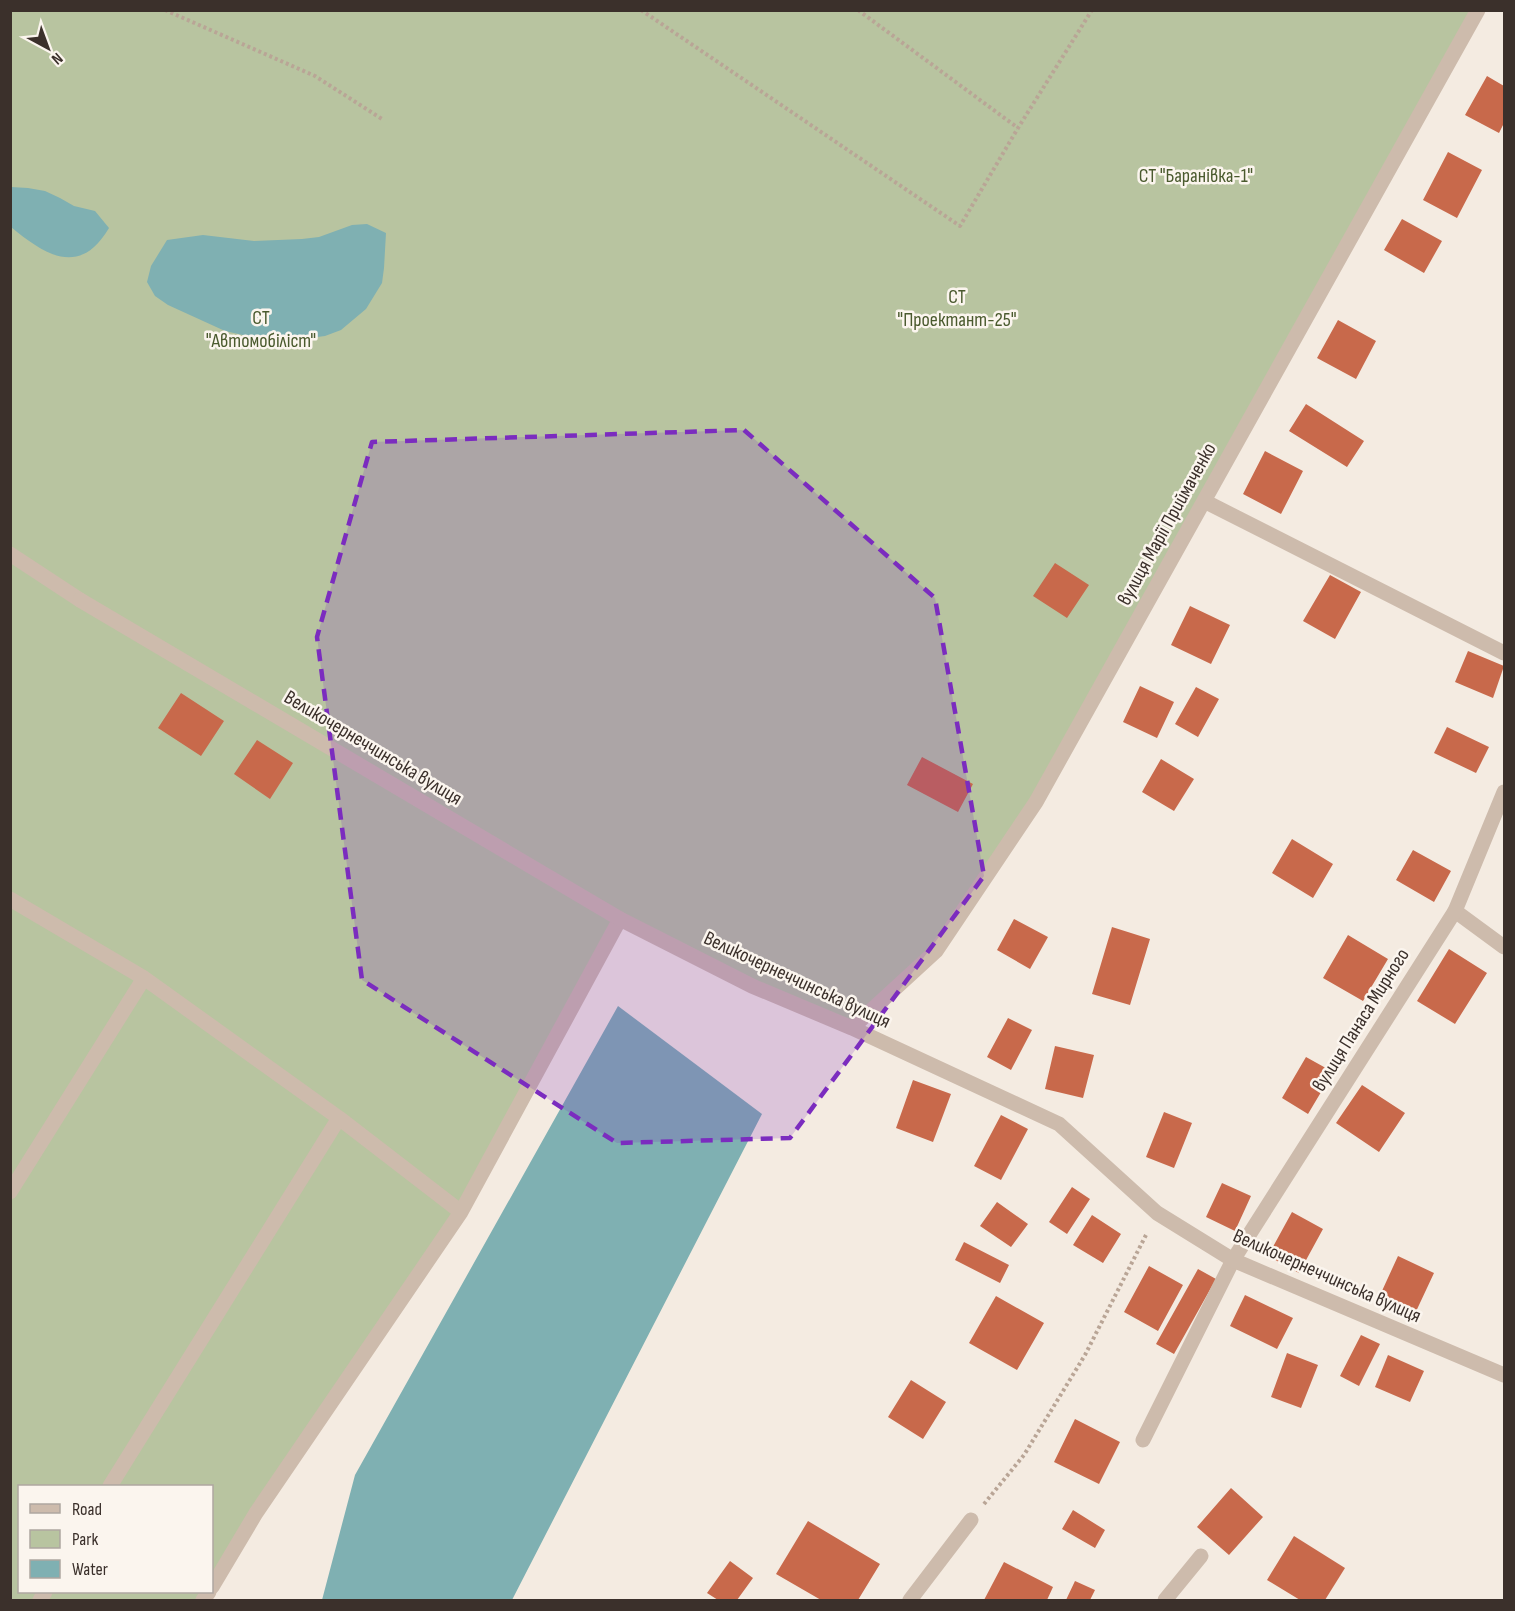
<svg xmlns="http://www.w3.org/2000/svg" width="1515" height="1611" font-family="'Sofia Sans Condensed',sans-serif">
<rect width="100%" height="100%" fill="#f4ebe1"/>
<path fill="#b8c4a0" d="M 11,11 L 1478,11 L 1036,802 L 936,951 L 852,1028 L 620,920 L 461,1212 L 212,1587 L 212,1486 L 20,1486 L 20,1592 L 209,1592 L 203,1600 L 11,1600 Z"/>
<path fill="#7fb0b2" d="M 11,187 L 28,188 L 45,191 L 60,198 L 74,206 L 95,211 L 109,228 C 80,277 46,256 11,227 Z
M 367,224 L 386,233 L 384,268 L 382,283 L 366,309 L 341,330 L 325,336 L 294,340 L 260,339 L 225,331 L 168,305 L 155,296 L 147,282 L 151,266 L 167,240 L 203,235 L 254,241 L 302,239 L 319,237 L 352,225 Z
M 618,1006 L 762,1114 L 512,1600 L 322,1600 L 355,1475 Z"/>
<path fill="#c8694b" d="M 1487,76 L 1504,86 L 1504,123 L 1499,133 L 1465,115 Z
M 1448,152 L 1482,170 L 1457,218 L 1423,200 Z
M 1402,219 L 1442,241 L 1424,273 L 1384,250 Z
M 1338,320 L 1376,341 L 1356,379 L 1317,358 Z
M 1306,404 L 1364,441 L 1347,467 L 1289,431 Z
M 1265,451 L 1303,471 L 1281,514 L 1243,494 Z
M 1055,563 L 1089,585 L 1067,618 L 1033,596 Z
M 1330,575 L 1361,592 L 1335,639 L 1303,621 Z
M 1190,606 L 1230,625 L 1211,664 L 1171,645 Z
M 1468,651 L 1504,666 L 1493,698 L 1455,682 Z
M 1140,686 L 1174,702 L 1157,738 L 1123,722 Z
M 1196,687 L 1219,699 L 1198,737 L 1175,724 Z
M 181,693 L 224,721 L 201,756 L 158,728 Z
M 1447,727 L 1489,747 L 1476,773 L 1434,753 Z
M 257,740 L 293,763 L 270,799 L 234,774 Z
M 922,757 L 973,784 L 958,812 L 907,785 Z
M 1161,759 L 1194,779 L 1174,811 L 1142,792 Z
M 1292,839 L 1333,864 L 1313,898 L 1272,873 Z
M 1413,850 L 1451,871 L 1434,902 L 1396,880 Z
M 1014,919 L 1048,937 L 1030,969 L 997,950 Z
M 1112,927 L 1150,939 L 1130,1005 L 1092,994 Z
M 1348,935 L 1388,959 L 1363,1001 L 1323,978 Z
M 1449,949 L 1487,973 L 1455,1024 L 1417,1001 Z
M 1008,1018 L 1032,1030 L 1011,1070 L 987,1057 Z
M 1055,1046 L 1094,1055 L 1083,1098 L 1045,1089 Z
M 1306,1057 L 1333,1072 L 1308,1114 L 1282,1098 Z
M 913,1080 L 951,1094 L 933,1142 L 896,1128 Z
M 1362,1085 L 1405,1113 L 1379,1152 L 1336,1123 Z
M 1164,1112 L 1192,1123 L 1174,1168 L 1146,1157 Z
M 1001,1115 L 1028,1129 L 1001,1180 L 974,1166 Z
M 1222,1183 L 1251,1196 L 1235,1231 L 1206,1217 Z
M 1072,1187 L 1090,1199 L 1067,1234 L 1049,1222 Z
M 997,1202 L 1028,1224 L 1011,1247 L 980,1226 Z
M 1292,1212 L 1323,1229 L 1299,1273 L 1268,1256 Z
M 1092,1215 L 1121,1234 L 1103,1263 L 1073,1245 Z
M 964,1242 L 1009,1265 L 1000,1283 L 955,1260 Z
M 1398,1256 L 1434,1273 L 1412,1320 L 1376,1304 Z
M 1149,1266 L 1183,1285 L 1158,1331 L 1124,1312 Z
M 1198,1269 L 1216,1279 L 1174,1354 L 1156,1344 Z
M 1245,1295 L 1293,1318 L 1277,1349 L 1230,1326 Z
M 996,1296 L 1044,1323 L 1017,1370 L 969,1343 Z
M 1361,1335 L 1380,1344 L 1359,1386 L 1340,1376 Z
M 1287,1353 L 1318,1365 L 1301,1408 L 1271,1397 Z
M 1388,1355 L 1424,1371 L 1410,1402 L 1375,1387 Z
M 911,1380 L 946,1402 L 923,1439 L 888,1417 Z
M 1075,1419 L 1120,1442 L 1099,1484 L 1054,1462 Z
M 1231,1488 L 1263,1517 L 1229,1555 L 1197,1527 Z
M 1073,1510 L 1105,1530 L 1095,1548 L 1062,1529 Z
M 808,1521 L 880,1564 L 858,1600 L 821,1600 L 776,1574 Z
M 1294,1536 L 1345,1568 L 1325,1600 L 1300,1600 L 1267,1580 Z
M 730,1561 L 753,1578 L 737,1600 L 718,1600 L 707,1593 Z
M 1004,1562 L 1053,1587 L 1047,1600 L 984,1600 Z
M 1075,1581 L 1095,1590 L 1090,1600 L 1066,1600 Z"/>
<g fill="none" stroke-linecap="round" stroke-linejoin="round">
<path stroke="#b9a596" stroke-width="4" stroke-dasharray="3 3" stroke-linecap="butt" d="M 165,10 L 315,76 L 382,119
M 641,10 L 960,226 L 1018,128 L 1092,10
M 858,10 L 1018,128
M 984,1504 L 1024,1455 L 1085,1355 L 1147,1233"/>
<path stroke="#cdbbac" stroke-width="15" d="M 10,554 L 80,600
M 10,899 L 144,978 L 339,1118 L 461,1212
M 1455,911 L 1504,947
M 10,1192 L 144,978
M 1143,1440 L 1233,1260
M 110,1486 L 339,1118
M 212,1587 L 256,1513 L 461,1212 L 620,919
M 40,1600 L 45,1592
M 203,1600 L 209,1592
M 910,1600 L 971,1520
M 1165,1600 L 1201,1556"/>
<path stroke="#cdbbac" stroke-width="15" d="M 1204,501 L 1504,653
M 80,600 L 620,919 L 752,986 L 852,1028 L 1059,1124 L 1157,1213 L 1233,1260 L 1504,1375
M 852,1028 L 936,951 L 1036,802 L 1478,10
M 1233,1260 L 1455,911 L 1504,792"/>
</g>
<path fill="#7b2cbf" fill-opacity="0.2" stroke="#7b2cbf" stroke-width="4.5" stroke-dasharray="12 8" stroke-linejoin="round" d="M 744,430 L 935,598 L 984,876 L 790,1138 L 617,1143 L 362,980 L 317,637 L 372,442 Z"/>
<g text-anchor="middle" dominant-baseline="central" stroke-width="5" stroke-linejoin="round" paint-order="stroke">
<g font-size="20" fill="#4a5a2e" stroke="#fbf5ee">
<text x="1196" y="176">СТ "Баранівка-1"</text>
<text x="957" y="297">СТ<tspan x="957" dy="23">"Проектант-25"</tspan></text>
<text x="261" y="318">СТ<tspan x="261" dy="23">"Автомобіліст"</tspan></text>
</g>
<g font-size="20" fill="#3b302b" stroke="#fbf5ee">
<text transform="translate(1167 524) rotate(-61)">вулиця Марії Приймаченко</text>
<text transform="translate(373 748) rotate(31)">Великочернеччинська вулиця</text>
<text transform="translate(797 980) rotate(25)">Великочернеччинська вулиця</text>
<text transform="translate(1361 1020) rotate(-58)">вулиця Панаса Мирного</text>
<text transform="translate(1327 1276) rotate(24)">Великочернеччинська вулиця</text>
</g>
</g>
<rect width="1515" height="1611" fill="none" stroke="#3b302b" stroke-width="24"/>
<rect x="18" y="1485" width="195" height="108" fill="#fbf5ee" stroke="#aea6a0" stroke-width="1.5"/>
<rect x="30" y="1504" width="30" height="9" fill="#cdbbac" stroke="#aea6a0" stroke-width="1.5"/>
<text x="72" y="1515" font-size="18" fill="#3b302b">Road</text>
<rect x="30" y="1530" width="30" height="18" fill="#b8c4a0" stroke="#aea6a0" stroke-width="1.5"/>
<text x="72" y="1545" font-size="18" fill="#3b302b">Park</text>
<rect x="30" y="1560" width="30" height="18" fill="#7fb0b2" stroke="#aea6a0" stroke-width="1.5"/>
<text x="72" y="1575" font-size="18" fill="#3b302b">Water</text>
<g transform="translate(48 48) rotate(139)" stroke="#fbf5ee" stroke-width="4.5" paint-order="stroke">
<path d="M0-4.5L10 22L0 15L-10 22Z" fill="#3b302b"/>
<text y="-9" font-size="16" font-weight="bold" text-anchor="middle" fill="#3b302b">N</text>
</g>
</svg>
